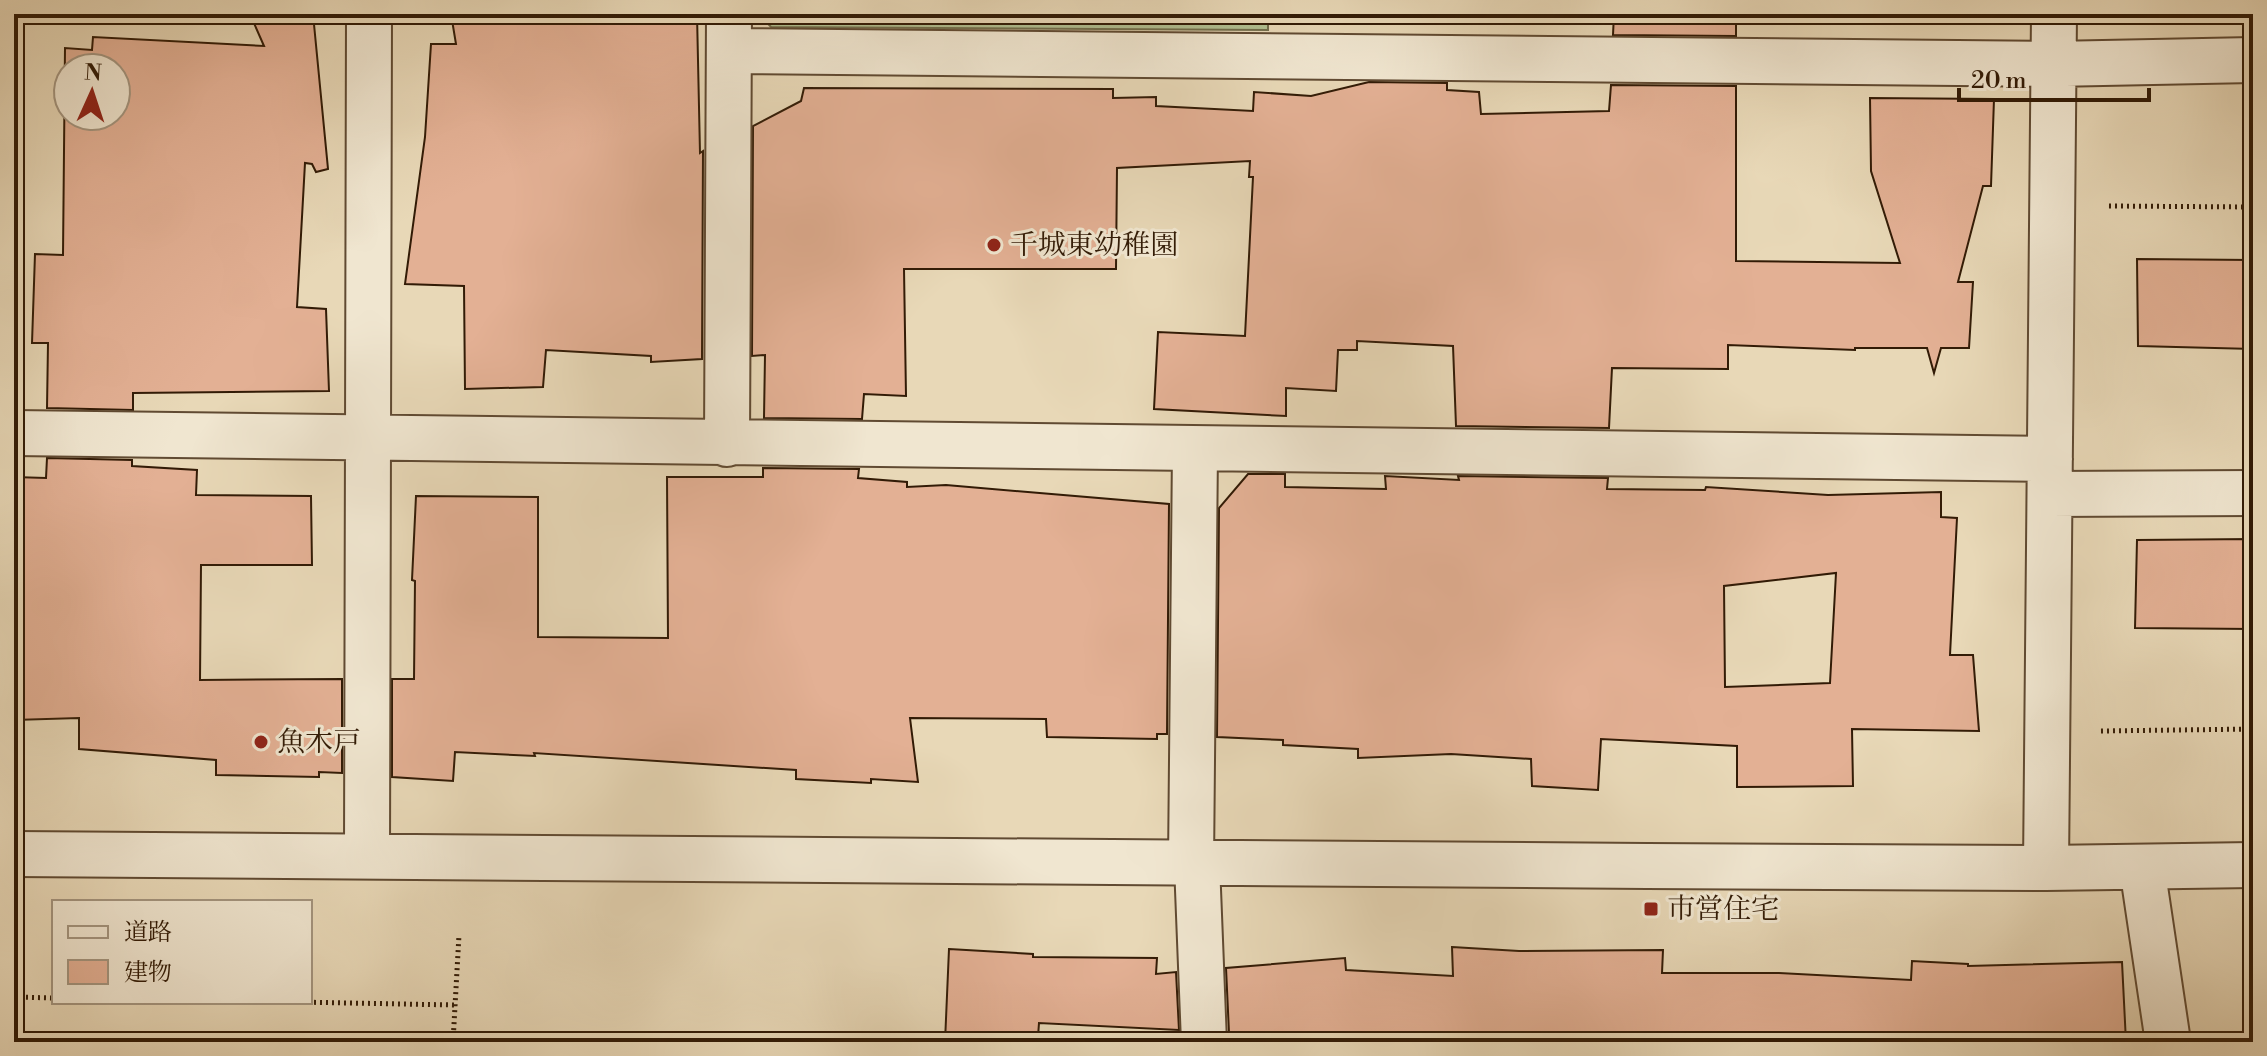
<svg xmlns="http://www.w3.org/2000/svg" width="2267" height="1056" font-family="'Libre Bodoni','Noto Serif JP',serif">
<rect width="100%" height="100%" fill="#e8d8b7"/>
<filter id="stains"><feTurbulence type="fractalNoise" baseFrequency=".0025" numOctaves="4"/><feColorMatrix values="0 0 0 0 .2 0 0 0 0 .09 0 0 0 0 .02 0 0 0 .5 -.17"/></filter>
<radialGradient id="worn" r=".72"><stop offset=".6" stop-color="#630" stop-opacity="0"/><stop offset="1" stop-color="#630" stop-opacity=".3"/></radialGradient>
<path fill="#b1c092" stroke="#726e4c" stroke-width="2" d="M 759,14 L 1268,14 L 1268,30 L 771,27 Z"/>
<path fill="#e3b094" stroke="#321b06" stroke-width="2" fill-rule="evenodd" d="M 250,14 L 313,14 L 328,169 L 316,172 L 312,164 L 305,163 L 297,307 L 326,309 L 329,391 L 133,393 L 133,410 L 47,408 L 48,343 L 32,343 L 35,254 L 63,255 L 65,48 L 92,50 L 93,37 L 264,46 ZM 68,68 L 116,68 L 116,116 L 68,116 Z
M 451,14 L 697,14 L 700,153 L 703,151 L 702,359 L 651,362 L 651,356 L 546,350 L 543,387 L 465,389 L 464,286 L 405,284 L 425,137 L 431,44 L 456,44 Z
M 1614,14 L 1736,17 L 1736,36 L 1613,35 Z
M 1369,82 L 1447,83 L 1447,90 L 1479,92 L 1481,114 L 1609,111 L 1611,85 L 1736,86 L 1736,261 L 1900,263 L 1871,171 L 1870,98 L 1994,99 L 1991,186 L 1983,186 L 1958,282 L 1973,282 L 1969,348 L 1941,348 L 1934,373 L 1927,348 L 1855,348 L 1855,350 L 1728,345 L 1728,369 L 1612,368 L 1609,428 L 1456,426 L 1453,346 L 1357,341 L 1357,350 L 1338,350 L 1336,391 L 1286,388 L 1286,416 L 1154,409 L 1158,332 L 1245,336 L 1253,177 L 1249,177 L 1250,161 L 1117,168 L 1116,269 L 904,269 L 906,396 L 864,394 L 862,419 L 764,418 L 765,355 L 752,356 L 753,126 L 801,101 L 804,88 L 1113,89 L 1113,98 L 1156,97 L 1156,106 L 1253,111 L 1254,92 L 1311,96 Z
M 2137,259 L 2253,260 L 2253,349 L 2138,346 Z
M 47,458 L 132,460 L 132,466 L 197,470 L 196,495 L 311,496 L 312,565 L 201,565 L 200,680 L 342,679 L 342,773 L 319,772 L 319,777 L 216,775 L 216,760 L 79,749 L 79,718 L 14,720 L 14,477 L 46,478 Z
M 763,468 L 859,469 L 858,478 L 907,482 L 907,487 L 946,485 L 1169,504 L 1167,734 L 1157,734 L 1157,739 L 1047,737 L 1046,719 L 910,718 L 918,782 L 871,779 L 871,783 L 796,779 L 796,770 L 534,753 L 535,756 L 455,752 L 453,781 L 392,777 L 392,679 L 414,679 L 415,581 L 412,580 L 416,496 L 538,497 L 538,637 L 668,638 L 667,477 L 763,477 Z
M 1248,474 L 1285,474 L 1285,487 L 1386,489 L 1385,476 L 1459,480 L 1458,476 L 1608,478 L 1607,489 L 1705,490 L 1706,487 L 1828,495 L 1941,492 L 1941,517 L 1957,518 L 1950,655 L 1973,655 L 1979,731 L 1852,729 L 1853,786 L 1737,787 L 1737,746 L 1601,739 L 1598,790 L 1532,786 L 1531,759 L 1451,754 L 1358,758 L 1358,749 L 1283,745 L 1283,740 L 1217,737 L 1219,508 ZM 1836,573 L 1830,683 L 1725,687 L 1724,586 Z
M 2253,539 L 2253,629 L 2135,628 L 2137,540 Z
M 1452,947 L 1519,951 L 1663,950 L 1662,973 L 1779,973 L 1911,980 L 1912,961 L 1968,964 L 1968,966 L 2122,962 L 2126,1042 L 1235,1042 L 1235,1033 L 1229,1033 L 1226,968 L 1345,958 L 1346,970 L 1453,976 Z
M 949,949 L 1033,954 L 1033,957 L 1157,958 L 1156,974 L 1176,972 L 1179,1030 L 1039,1023 L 1038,1037 L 1014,1036 L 1014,1042 L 945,1042 Z"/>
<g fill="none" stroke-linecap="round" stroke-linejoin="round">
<defs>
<path id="minor" d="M 729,51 L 2053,64 L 2253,60
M 14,433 L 2050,459
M 727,444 L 729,14
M 2050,494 L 2253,493
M 14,854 L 1647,866 L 2046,868 L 2253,865
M 367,856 L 369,14
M 1191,864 L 1195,449
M 1197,864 L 1204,1042
M 2142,867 L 2168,1042
M 2046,868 L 2054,14"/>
</defs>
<use href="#minor" stroke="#604a32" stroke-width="48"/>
<path stroke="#321b06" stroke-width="5" stroke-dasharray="2 4" stroke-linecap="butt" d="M 2109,206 L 2253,207
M 2101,731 L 2253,729
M 14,997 L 54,998
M 296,1002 L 455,1005
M 453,1042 L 459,935"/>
<use href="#minor" stroke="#f0e6d0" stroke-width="44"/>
</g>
<g fill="#8f2418" stroke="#f0e6d0" stroke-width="3">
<circle cx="994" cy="245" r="8"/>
<circle cx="261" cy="742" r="8"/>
<rect x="1643" y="901" width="16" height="16" rx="4"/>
</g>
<g text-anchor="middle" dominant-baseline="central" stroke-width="6" stroke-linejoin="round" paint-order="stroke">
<g font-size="28" fill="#321b06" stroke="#f0e6d0" text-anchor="start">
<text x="1010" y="245">千城東幼稚園</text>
<text x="277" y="742">魚木戸</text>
<text x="1667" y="909">市営住宅</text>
</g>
</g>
<rect width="2267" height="1056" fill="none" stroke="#e8d8b7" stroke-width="48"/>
<rect x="16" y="16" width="2235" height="1024" fill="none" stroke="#321b06" stroke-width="4"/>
<rect x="24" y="24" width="2219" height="1008" fill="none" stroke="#321b06" stroke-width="2"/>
<rect x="52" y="900" width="260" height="104" fill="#f0e6d0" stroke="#a4957f" stroke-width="2"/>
<rect x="68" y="926" width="40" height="12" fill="#f0e6d0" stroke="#a4957f" stroke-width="2"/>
<text x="124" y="940" font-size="24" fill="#321b06">道路</text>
<rect x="68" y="960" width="40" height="24" fill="#e3b094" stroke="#a4957f" stroke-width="2"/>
<text x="124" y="980" font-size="24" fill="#321b06">建物</text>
<g transform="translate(92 92) rotate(3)"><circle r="38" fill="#f0e6d0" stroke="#a4957f" stroke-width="2"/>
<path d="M0-6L14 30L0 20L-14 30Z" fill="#8f2418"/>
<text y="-12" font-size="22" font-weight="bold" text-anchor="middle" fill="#321b06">N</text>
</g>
<path d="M1959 88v12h190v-12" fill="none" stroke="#321b06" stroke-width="4"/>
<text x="1971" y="88" font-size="24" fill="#321b06" stroke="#f0e6d0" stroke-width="6" paint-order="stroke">20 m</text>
<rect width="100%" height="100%" filter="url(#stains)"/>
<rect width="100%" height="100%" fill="url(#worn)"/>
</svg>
